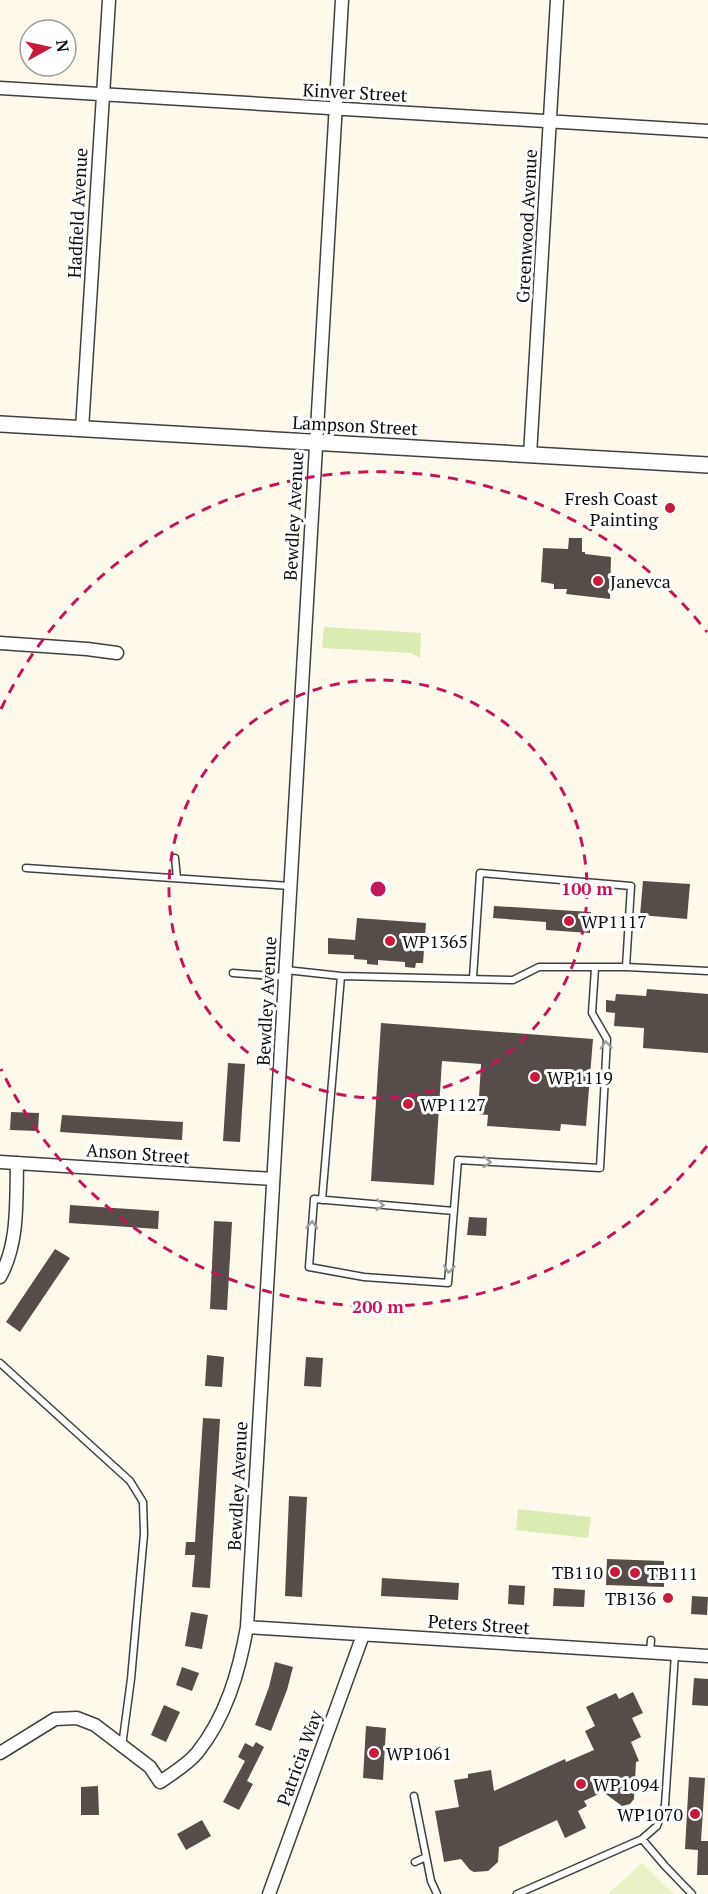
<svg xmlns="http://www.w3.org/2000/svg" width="708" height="1894" font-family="'PT Serif',serif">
<rect width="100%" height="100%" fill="#fff9ec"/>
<path fill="#d9ecb3" d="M 324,627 L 421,633 L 420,658 L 411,653 L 322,648 Z
M 518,1509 L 591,1517 L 588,1538 L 516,1530 Z"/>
<path fill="#e9f3c5" d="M 642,1863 L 674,1894 L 608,1894 Z"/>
<path fill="#564c48" d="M 569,538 L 582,538 L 582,552 L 585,552 L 585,554 L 611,557 L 610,599 L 566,594 L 567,589 L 554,589 L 554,584 L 541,582 L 543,548 L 568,549 Z
M 643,881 L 690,884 L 687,919 L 640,915 Z
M 494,906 L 591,912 L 590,933 L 546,930 L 546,922 L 493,918 Z
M 357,918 L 426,923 L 423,963 L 416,963 L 415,968 L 405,967 L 405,962 L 378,960 L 378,965 L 367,964 L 367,960 L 354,959 L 354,955 L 328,954 L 328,938 L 355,940 Z
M 647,989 L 708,994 L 708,1053 L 643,1048 L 644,1028 L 614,1026 L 615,1013 L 606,1012 L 606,1000 L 615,1001 L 616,994 L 646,996 Z
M 381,1023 L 593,1039 L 586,1126 L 561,1124 L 560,1131 L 487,1126 L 488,1115 L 478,1114 L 481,1064 L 442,1061 L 434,1185 L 371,1181 Z
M 228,1063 L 245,1064 L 240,1142 L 223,1141 Z
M 11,1112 L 39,1113 L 38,1131 L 10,1130 Z
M 62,1115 L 183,1122 L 182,1140 L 60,1132 Z
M 70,1205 L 159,1211 L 158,1229 L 69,1223 Z
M 469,1217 L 487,1218 L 486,1236 L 467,1235 Z
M 214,1221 L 232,1222 L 227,1310 L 210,1309 Z
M 55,1249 L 70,1258 L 20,1332 L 6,1322 Z
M 207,1355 L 224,1357 L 222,1387 L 205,1386 Z
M 306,1357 L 323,1358 L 321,1387 L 304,1386 Z
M 203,1418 L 220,1419 L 210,1588 L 192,1587 L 195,1555 L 185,1555 L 186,1542 L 195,1542 Z
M 289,1496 L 307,1497 L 302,1597 L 285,1596 Z
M 607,1559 L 664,1561 L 664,1587 L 606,1585 Z
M 382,1578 L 459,1583 L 458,1600 L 381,1596 Z
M 509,1585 L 525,1586 L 524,1605 L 508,1604 Z
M 554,1588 L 585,1590 L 584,1607 L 553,1606 Z
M 692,1596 L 708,1597 L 707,1615 L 691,1614 Z
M 191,1612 L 208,1615 L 202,1649 L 185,1646 Z
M 275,1662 L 293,1667 L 287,1690 L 271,1731 L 255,1725 L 269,1687 Z
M 182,1667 L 199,1673 L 192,1691 L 176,1685 Z
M 694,1678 L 708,1679 L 708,1706 L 692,1705 Z
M 633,1692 L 643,1713 L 632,1718 L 641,1737 L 631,1742 L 639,1761 L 636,1762 L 634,1799 L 630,1804 L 622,1806 L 603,1792 L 584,1801 L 587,1806 L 578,1811 L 586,1828 L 565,1838 L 557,1820 L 499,1847 L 498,1862 L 488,1871 L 474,1872 L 470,1870 L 461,1859 L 444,1862 L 435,1811 L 459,1807 L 454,1780 L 468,1778 L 468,1774 L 491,1770 L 494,1791 L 565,1759 L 566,1762 L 594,1750 L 585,1731 L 595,1726 L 586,1707 L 616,1693 L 619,1699 Z
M 164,1705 L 180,1712 L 166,1742 L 151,1735 Z
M 366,1726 L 386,1728 L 383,1780 L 363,1778 Z
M 256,1742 L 264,1747 L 247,1781 L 253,1784 L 239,1810 L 223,1802 L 245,1761 L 238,1757 L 245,1743 L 253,1747 Z
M 689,1777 L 705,1778 L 701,1841 L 708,1841 L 708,1875 L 697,1875 L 698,1850 L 685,1849 Z
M 98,1786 L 99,1815 L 81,1815 L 81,1787 Z
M 202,1820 L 211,1836 L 186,1850 L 177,1834 Z"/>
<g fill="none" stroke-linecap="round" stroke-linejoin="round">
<defs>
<path id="service" d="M 175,858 L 177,878
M 26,868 L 290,886
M 286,970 L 341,976 L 513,980 L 539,967 L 626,967 L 708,971
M 233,973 L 285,977
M 473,978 L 480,873 L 631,886 L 626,967
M 322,1200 L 341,976
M 454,1211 L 314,1199 L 309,1267 L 364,1277 L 448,1283 L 458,1160 L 600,1168 L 607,1039 L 592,1013 L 595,968
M 0,1363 L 130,1481 L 143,1502 L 144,1534 L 131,1679 L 122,1746
M 650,1652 L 651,1640
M 414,1796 L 431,1881 L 437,1894
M 642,1839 L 665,1866 L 692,1894
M 415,1862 L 426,1857
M 517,1894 L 642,1839 L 657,1826 L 665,1805 L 675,1654"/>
<path id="minor" d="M 0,88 L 708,131
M 82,429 L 109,0
M 530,455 L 557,0
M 0,643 L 87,649 L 117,653
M 0,1162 L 273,1179
M 0,1277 C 19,1243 16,1201 17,1163
M 247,1627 L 708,1656
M 0,1753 L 55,1719 L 77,1718 L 95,1725 L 150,1767 L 160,1782 C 173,1773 187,1765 197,1753 C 226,1717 239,1672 247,1627 L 258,1443 L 342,0
M 269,1894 L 363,1635"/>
<path id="tertiary" d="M 0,424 L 708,465"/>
</defs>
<use href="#service" stroke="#404040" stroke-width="9"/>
<use href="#minor" stroke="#404040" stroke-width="15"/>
<use href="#tertiary" stroke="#404040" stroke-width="18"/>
<use href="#service" stroke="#fff" stroke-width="6"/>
<use href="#minor" stroke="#fff" stroke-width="12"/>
<use href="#tertiary" stroke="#fff" stroke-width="15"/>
</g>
<defs><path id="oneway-chevron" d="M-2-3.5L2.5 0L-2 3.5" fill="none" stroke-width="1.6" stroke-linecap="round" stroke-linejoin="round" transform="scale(1.5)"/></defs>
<g stroke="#9e9e9e">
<use href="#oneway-chevron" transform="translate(606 1045) rotate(-94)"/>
<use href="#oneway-chevron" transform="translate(487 1162) rotate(3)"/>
<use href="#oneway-chevron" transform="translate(380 1205) rotate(5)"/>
<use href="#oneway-chevron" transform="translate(312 1225) rotate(-86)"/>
<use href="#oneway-chevron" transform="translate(449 1269) rotate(95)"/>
</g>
<g fill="none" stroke="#c2185b" stroke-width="3" stroke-dasharray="10 8">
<circle cx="378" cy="889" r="209"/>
<path d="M707 1146A418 418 0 0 1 1 1069M1 709A418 418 0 0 1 707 632"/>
</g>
<g fill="#c71b3b" stroke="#fff" stroke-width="2">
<circle cx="670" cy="508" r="6"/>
<circle cx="598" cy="581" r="6"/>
<circle cx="569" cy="921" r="6"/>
<circle cx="390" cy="941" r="6"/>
<circle cx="535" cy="1077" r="6"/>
<circle cx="408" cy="1104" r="6"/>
<circle cx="615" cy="1572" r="6"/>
<circle cx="635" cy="1573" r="6"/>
<circle cx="668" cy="1598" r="6"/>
<circle cx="374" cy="1753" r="6"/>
<circle cx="581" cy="1784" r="6"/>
<circle cx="695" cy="1814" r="6"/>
</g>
<g text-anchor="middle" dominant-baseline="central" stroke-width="6" stroke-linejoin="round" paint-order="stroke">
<g font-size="18" fill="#0d0d0d" stroke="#fff">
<text transform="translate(355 92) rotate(3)">Kinver Street</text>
<text transform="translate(77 213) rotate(-87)">Hadfield Avenue</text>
<text transform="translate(526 226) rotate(-87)">Greenwood Avenue</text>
<text transform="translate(355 425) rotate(3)">Lampson Street</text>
<text transform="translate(293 516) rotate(-87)">Bewdley Avenue</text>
<text transform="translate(266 1001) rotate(-87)">Bewdley Avenue</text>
<text transform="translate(138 1153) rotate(4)">Anson Street</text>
<text transform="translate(237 1486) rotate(-87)">Bewdley Avenue</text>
<text transform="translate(479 1624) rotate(4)">Peters Street</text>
<text transform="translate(299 1758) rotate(-70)">Patricia Way</text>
</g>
<g font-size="18" fill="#0d0d0d" stroke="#fff" text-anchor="start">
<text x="658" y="498" text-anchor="end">Fresh Coast<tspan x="658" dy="21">Painting</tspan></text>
<text x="610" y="581">Janevca</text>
<text x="581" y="921">WP1117</text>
<text x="402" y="941">WP1365</text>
<text x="547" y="1077">WP1119</text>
<text x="420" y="1104">WP1127</text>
<text x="603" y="1572" text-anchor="end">TB110</text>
<text x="647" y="1573">TB111</text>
<text x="656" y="1598" text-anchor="end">TB136</text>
<text x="386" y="1753">WP1061</text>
<text x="593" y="1784">WP1094</text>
<text x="683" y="1814" text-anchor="end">WP1070</text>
</g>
</g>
<circle cx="378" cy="889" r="9" fill="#c2185b" stroke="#fff" stroke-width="3"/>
<g font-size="18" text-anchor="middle" font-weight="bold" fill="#c2185b" stroke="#fff" stroke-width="6" stroke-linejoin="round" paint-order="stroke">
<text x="587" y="895">100 m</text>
<text x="378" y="1313">200 m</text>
</g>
<g transform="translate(48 48) rotate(82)"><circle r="28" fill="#ffffff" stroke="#9e9e9e" stroke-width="1.5"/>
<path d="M0-4.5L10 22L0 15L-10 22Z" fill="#c71b3b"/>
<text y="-9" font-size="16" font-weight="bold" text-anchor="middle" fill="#0d0d0d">N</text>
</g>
</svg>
